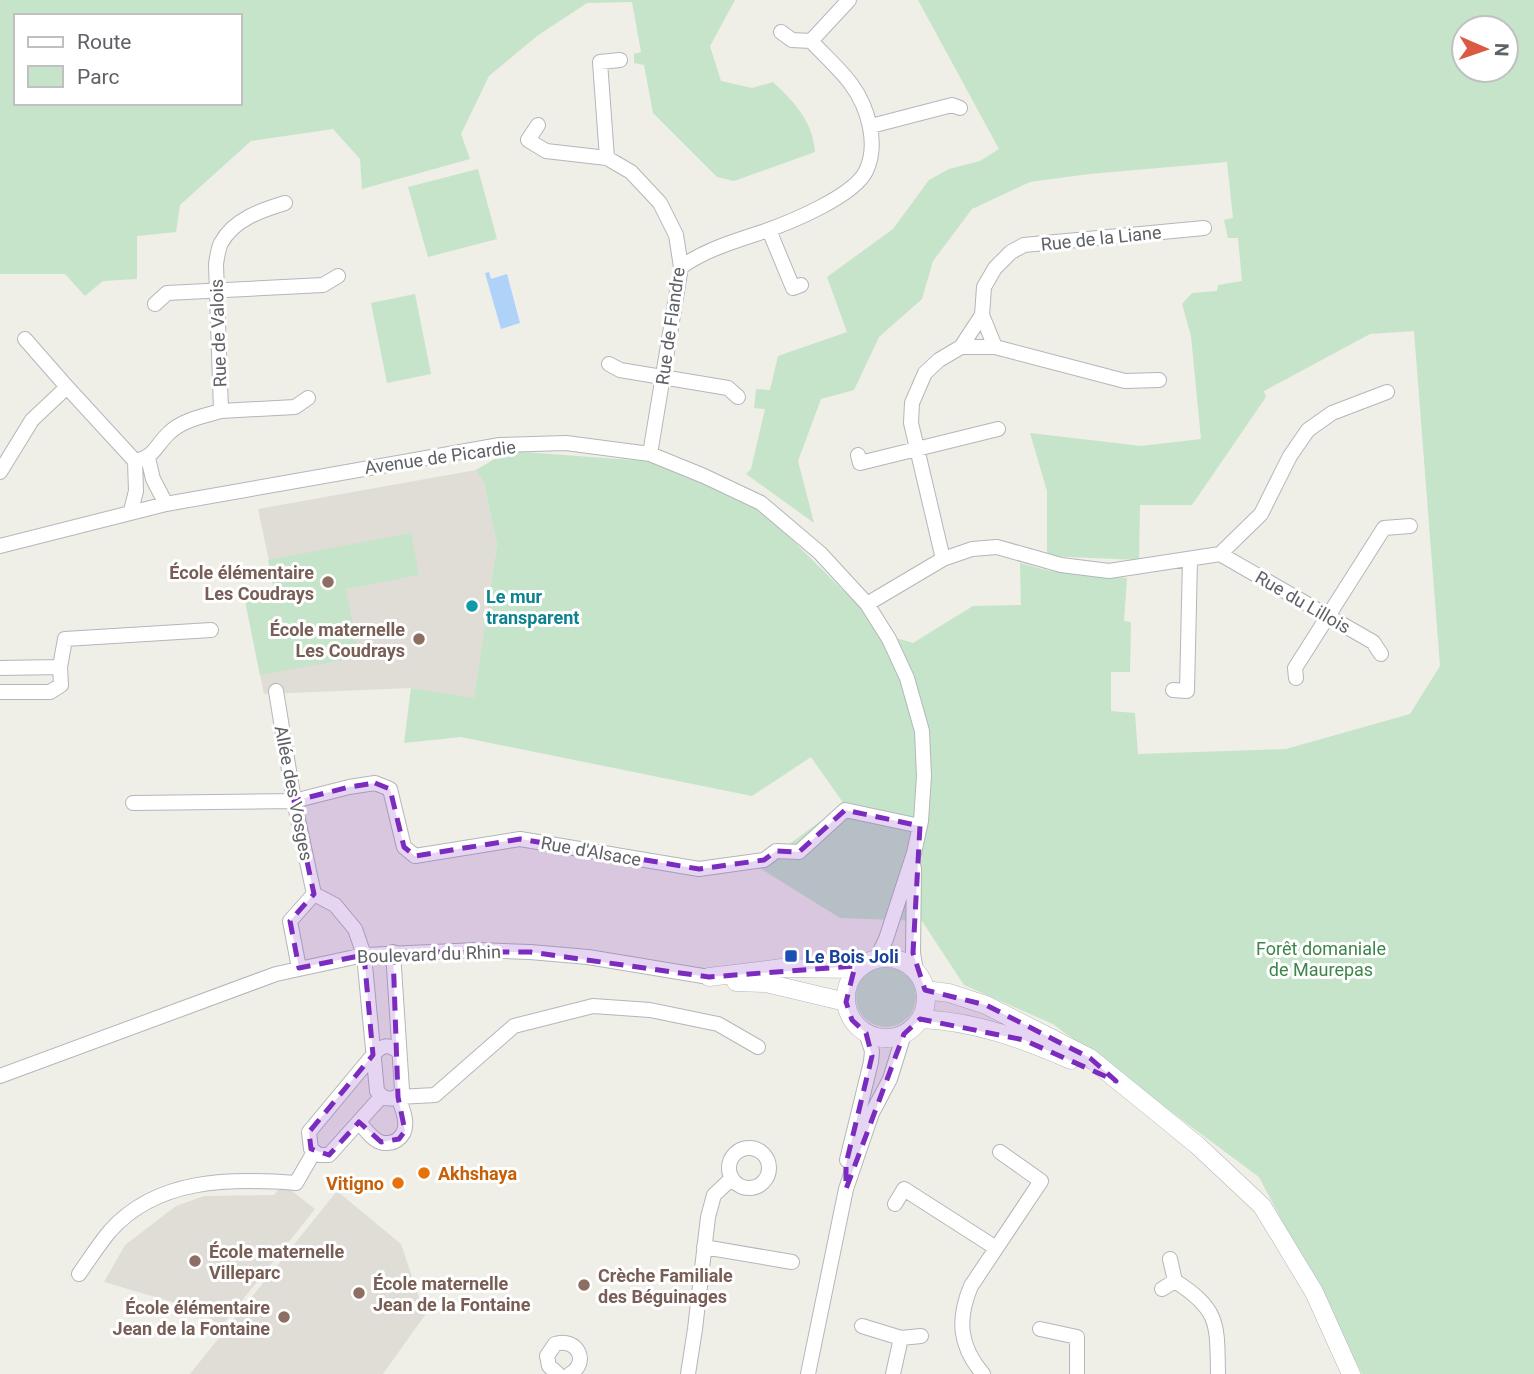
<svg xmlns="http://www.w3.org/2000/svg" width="1534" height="1374" font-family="Roboto,sans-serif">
<rect width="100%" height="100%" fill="#efeee7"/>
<path fill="#dfddd6" d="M 476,470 L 484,483 L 497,544 L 474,699 L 411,688 L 264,694 L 243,590 L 277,599 L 258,509 Z
M 283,1184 L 315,1209 L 221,1327 L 200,1310 L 104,1282 L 125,1245 L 176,1206 L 204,1196 L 274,1195 Z
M 337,1191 L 401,1244 L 425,1315 L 383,1374 L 190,1374 Z"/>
<path fill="#c6e4c9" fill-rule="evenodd" d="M 0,0 L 735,0 L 710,46 L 721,81 L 752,88 L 773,82 C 794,102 813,121 815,152 L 734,181 L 717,177 L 653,113 L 644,65 L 634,63 L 634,54 L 641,52 L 632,2 L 587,3 L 537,36 L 489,76 L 461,134 L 470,159 L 362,189 L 360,159 L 333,129 L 251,141 L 180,205 L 176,232 L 137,236 L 137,279 L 103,281 L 85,296 L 65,274 L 0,274 ZM 16,16 L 240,16 L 240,103 L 16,103 Z
M 918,0 L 1534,0 L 1534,1374 L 1362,1374 L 1259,1177 L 1053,1024 L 964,985 L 922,921 L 840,918 L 758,867 L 844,804 L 811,757 L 752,796 L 461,737 L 404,743 L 411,688 L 474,698 L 497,544 L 484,483 L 476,470 L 508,451 L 647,461 L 757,505 L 889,636 L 913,643 L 973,606 L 1021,605 L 1020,563 L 1050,571 L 1127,578 L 1124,621 L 1131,622 L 1130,672 L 1111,672 L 1111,711 L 1135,713 L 1138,754 L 1286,749 L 1410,714 L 1440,666 L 1414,331 L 1370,334 L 1264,391 L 1266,397 L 1192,505 L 1140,505 L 1139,560 L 1047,556 L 1047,491 L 1030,433 L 1141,446 L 1201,439 L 1191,336 L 1182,304 L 1192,293 L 1217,291 L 1218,285 L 1242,281 L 1238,238 L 1228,238 L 1224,220 L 1233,218 L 1227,162 L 1089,174 L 1030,182 L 972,209 L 933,261 L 922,299 L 879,337 L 854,390 L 821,399 L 798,461 L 814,523 L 746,474 L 751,469 L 765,409 L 754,408 L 756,389 L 770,390 L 778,356 L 847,332 L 827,277 L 893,229 L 929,180 L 949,169 L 980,161 L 999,149 ZM 1464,28 L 1506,28 L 1506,70 L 1464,70 Z
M 478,169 L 497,239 L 428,257 L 408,187 Z
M 415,294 L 431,374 L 387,383 L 371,303 Z
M 411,533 L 419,575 L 346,589 L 359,657 L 260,675 L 243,590 L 276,600 L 268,560 Z
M856 997a30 30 0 1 1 60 0a30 30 0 1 1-60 0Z"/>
<path fill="#afd2f8" d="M 489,272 L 491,279 L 507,274 L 520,323 L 501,329 L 485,273 Z"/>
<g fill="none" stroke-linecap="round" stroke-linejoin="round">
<defs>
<path id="minor" d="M 811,41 L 849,0
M 538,125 L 528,140 L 546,151 L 607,158 L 631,172 L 660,203 L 676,235 L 681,267 L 650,454
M 871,126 L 952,105 L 960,108
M 607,158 L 600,62 L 620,60
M 769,230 L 793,288 L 801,285
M 681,267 C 706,249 736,241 765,231 C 791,222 854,196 866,171 C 879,144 868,107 851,84 C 840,69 824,55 811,41 L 792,40 L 781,32
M 155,304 L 167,293 L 323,285 L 338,276
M 982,315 L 995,347
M 25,339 L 67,387
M 961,347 L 995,347 L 1125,381 L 1159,380
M 609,364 L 620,370 L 728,388 L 738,397
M 221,411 L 295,407 L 308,398
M 858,455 L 860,463 L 998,429
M 148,458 L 153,479 L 166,504
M 135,461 C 155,457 155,446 169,433 C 182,420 204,416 221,411 L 216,264 C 217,258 218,249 221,243 C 234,219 262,210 285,203
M 0,472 L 32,420 L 67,387 L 135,461
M 131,511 L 136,491 L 135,461
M 0,546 L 166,504 L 500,445 L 566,443 L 650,454 L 704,476 L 761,503 L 820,553 L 867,604 L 889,639 L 907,678 L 922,731 L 924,776 L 921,821 L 914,853 L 886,939 L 877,958
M 1220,554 L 1373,642 L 1381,654
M 943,559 L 911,423 L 912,403 L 925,373 L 939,360 L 961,347 L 982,315 L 984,287 L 995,268 L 1011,252 L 1024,245 L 1204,228
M 867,604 L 943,559 L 972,549 L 997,547 L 1061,565 L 1109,571 L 1220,554 L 1261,514 L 1290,456 L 1308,430 L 1332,413 L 1387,392
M 0,668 L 60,667
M 1296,678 L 1295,668 L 1384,528 L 1410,526
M 1173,690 L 1187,691 L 1190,559
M 276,691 L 294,801 L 314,894
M 0,692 L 50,692 L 61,685 L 60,667 L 65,639 L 211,630
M 133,803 L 294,801 L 349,787 L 375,783 L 390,789 L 404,847 L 415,856 L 520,839 L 699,869 L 764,860 L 776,851 L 799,852 L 845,810 L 920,826
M 914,868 L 913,953 L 916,971
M 314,894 L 335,905 L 355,929 L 364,955 L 377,1091 C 383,1099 388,1100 398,1097 L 402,1090 L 393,952
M 299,968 L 290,921 L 314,894
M 0,1076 L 276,974 L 364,955 L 478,950 L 530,952 L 588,957 L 709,977
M 381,1097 L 329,1155 L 319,1155 L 311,1149 L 309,1132 L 373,1055 C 382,1045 388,1043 399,1052
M 359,1122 C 365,1129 372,1139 380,1142 C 385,1144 393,1143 397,1140 C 412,1130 403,1110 398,1097 L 435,1095 L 514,1026 L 593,1006 L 650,1010 L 718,1024 L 758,1047
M729 1168a20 20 0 1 1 40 0a20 20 0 1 1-40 0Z
M 847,1160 L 871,1062 L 872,1051 L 866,1033
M 895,1204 L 904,1189 L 996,1248
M 704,1247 L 792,1262
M 79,1274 C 89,1260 99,1244 110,1231 C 157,1178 230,1178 296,1183 L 314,1152
M 1175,1281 C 1220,1310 1217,1324 1218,1374
M 1162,1289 L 1175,1281 L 1170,1259
M 862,1326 L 901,1338 L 893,1374
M 1040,1329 L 1077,1337 L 1077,1374
M 901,1338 L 921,1336
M 558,1374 L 549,1366 L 547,1356 L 555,1344 C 577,1337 590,1362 570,1374
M 688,1374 L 695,1329 L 708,1217 L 714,1195 L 732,1178
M 808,1374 L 846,1189 L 872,1113 L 890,1079 L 904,1034
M 983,1374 C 959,1346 957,1319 971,1286 L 1041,1181 L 1000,1152"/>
<path id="tertiary" d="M846 998a40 40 0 1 1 80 0a40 40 0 1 1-80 0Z
M 709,977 L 782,968 L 858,969
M 736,982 L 766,983 L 846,1002
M 925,990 L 949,993 L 986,1005 L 1090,1058 L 1197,1145 L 1262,1206 L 1314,1292 L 1351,1374
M 920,1019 C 974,1021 1023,1039 1071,1060"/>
</defs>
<use href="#minor" stroke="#b4b6ba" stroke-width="16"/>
<use href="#tertiary" stroke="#b4b6ba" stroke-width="19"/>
<use href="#minor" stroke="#fff" stroke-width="14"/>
<use href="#tertiary" stroke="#fff" stroke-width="18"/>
</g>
<path fill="#7b2cbf" fill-opacity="0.2" stroke="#7b2cbf" stroke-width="5" stroke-dasharray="14 9" stroke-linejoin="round" d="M 375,783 L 390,789 L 404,847 L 415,856 L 520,839 L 699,869 L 764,860 L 776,851 L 799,852 L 845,810 L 920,826 L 913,953 L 925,990 L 986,1005 L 1090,1058 L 1116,1081 L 1024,1040 L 920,1019 L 904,1034 L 846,1189 L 846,1164 L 872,1056 L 866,1033 L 852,1020 L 846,1002 L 855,966 L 709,977 L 530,952 L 393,952 L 398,1097 L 405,1131 L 399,1139 L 381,1142 L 359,1122 L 329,1155 L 311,1149 L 309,1132 L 373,1055 L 364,955 L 299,968 L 290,921 L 314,894 L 294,801 L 349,787 Z"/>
<g fill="#8d6e63" stroke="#fff" stroke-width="2.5">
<circle cx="328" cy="582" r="7"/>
<circle cx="419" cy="639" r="7"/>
<circle cx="195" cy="1261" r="7"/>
<circle cx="584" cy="1285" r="7"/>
<circle cx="359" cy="1293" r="7"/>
<circle cx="284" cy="1317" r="7"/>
</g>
<circle fill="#0f9aa8" stroke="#fff" stroke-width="2.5" cx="472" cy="606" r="7"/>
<rect fill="#1a4fb4" stroke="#fff" stroke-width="2.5" x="784" y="949" width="14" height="14" rx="3.5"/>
<g fill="#e8710a" stroke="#fff" stroke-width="2.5">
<circle cx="424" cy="1173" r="7"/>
<circle cx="398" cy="1183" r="7"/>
</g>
<g text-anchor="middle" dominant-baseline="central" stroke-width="6" stroke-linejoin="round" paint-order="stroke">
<g font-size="18" fill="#5f6166" stroke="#fff">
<text transform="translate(1101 238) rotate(-6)">Rue de la Liane</text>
<text transform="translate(670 326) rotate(-82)">Rue de Flandre</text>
<text transform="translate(218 333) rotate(-92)">Rue de Valois</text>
<text transform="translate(440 457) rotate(-8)">Avenue de Picardie</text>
<text transform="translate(1303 602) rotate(30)">Rue du Lillois</text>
<text transform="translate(294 793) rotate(79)">Allée des Vosges</text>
<text transform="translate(591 851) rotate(10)">Rue d'Alsace</text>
<text transform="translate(429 954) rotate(-2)">Boulevard du Rhin</text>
</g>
<g font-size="18" font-weight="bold" fill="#785e54" stroke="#fff" text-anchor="end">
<text x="314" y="572">École élémentaire<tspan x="314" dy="21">Les Coudrays</tspan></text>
<text x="405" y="629">École maternelle<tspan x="405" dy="21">Les Coudrays</tspan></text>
<text x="209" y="1251" text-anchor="start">École maternelle<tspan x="209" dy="21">Villeparc</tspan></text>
<text x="598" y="1275" text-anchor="start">Crèche Familiale<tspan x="598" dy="21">des Béguinages</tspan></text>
<text x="373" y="1283" text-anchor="start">École maternelle<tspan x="373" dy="21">Jean de la Fontaine</tspan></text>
<text x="270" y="1307">École élémentaire<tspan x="270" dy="21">Jean de la Fontaine</tspan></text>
</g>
<g font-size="18" font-weight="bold" fill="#0d838f" stroke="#fff" text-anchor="start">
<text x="486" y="596">Le mur<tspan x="486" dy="21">transparent</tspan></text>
</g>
<g font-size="18" fill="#3e8548" stroke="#fff">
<text x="1321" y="948">Forêt domaniale<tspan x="1321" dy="21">de Maurepas</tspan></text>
</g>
<g font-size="18" font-weight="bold" fill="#164399" stroke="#fff" text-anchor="start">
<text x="805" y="956">Le Bois Joli</text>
</g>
<g font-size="18" font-weight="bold" fill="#c56008" stroke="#fff" text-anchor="start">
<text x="438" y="1173">Akhshaya</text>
<text x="384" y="1183" text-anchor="end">Vitigno</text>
</g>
</g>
<rect x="14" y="14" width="228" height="91" fill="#ffffff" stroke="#bfc0c2" stroke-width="2"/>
<rect x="28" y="37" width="35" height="10" fill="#ffffff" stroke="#bfc0c2" stroke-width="2"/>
<text x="77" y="49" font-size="21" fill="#5f6166">Route</text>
<rect x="28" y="66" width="35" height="21" fill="#c6e4c9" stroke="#bfc0c2" stroke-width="2"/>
<text x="77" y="84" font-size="21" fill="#5f6166">Parc</text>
<g transform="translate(1485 49) rotate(92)"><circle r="33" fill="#ffffff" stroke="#bfc0c2" stroke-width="2"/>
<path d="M0-5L12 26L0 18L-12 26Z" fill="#db5a42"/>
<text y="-10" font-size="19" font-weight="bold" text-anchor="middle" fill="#5f6166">N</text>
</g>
</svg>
